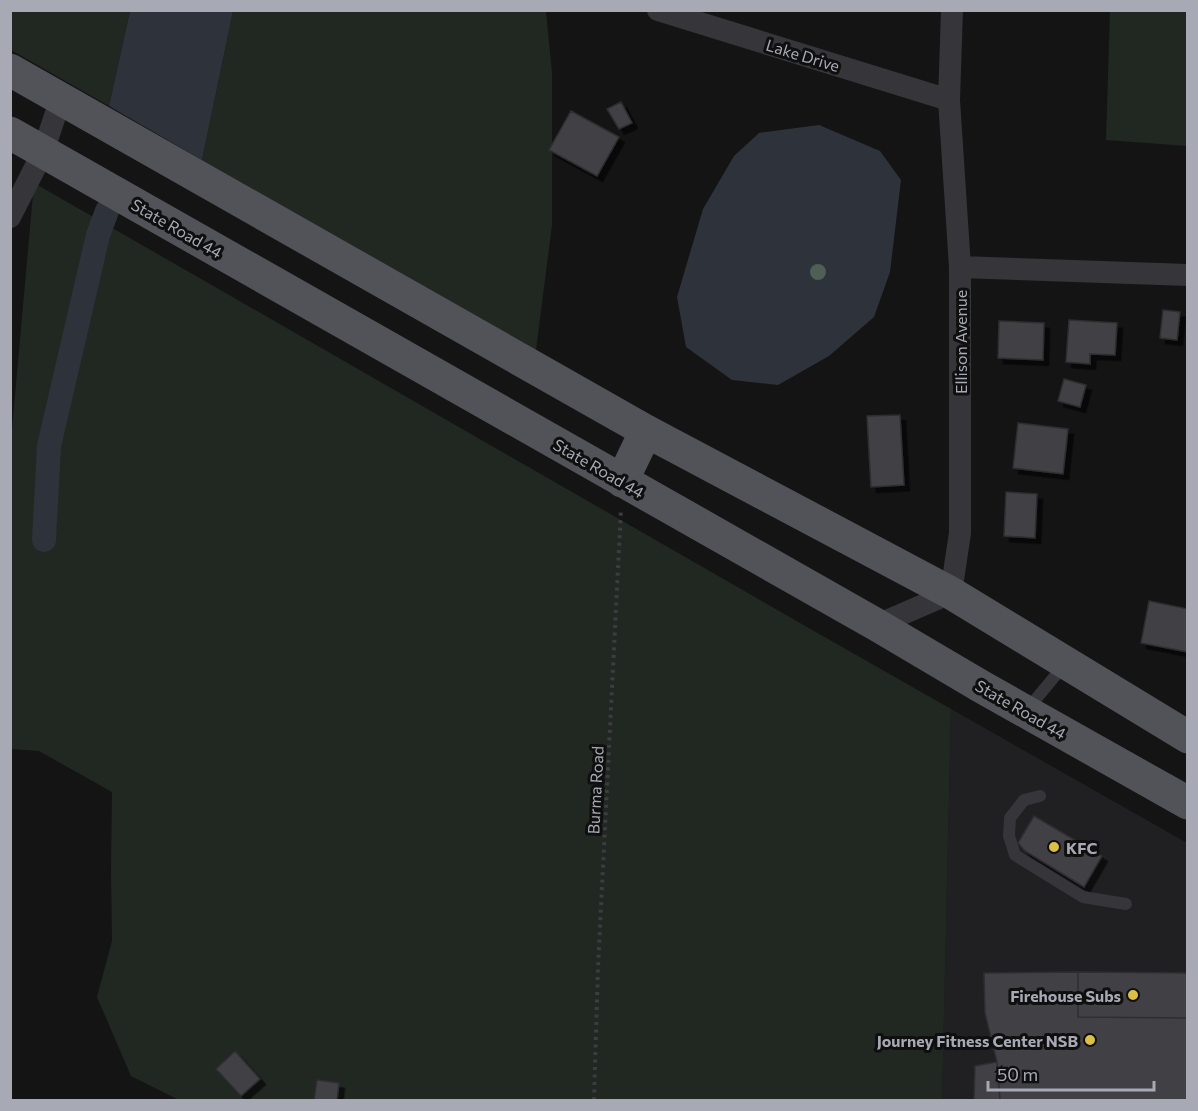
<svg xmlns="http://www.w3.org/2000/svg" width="1198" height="1111" font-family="Commissioner,sans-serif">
<defs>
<filter id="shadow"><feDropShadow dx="5.5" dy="5.5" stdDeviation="0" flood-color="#0009"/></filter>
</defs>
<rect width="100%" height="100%" fill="#141415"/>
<path fill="#202022" d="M 951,709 L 1187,843 L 1188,1100 L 942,1100 Z"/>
<path fill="#212822" d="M 11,11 L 130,11 L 109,106 L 11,50 Z
M 233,11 L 546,11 L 552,73 L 552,225 L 536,350 L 202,160 Z
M 1110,11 L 1187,11 L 1187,146 L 1106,140 Z
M 34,183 L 807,627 L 951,709 L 942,1100 L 179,1100 L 131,1076 L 97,997 L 112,941 L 111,869 L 112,792 L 39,751 L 11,749 L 10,451 Z"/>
<path fill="#2e323a" d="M 130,11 L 233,11 L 202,160 L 109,106 Z
M 819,125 L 880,151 L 901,180 L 890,272 L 874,317 L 829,356 L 778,385 L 732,380 L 686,347 L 677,297 L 703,209 L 734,156 L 759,133 Z"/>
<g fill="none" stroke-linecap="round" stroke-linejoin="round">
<path stroke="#2e323a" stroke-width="24" d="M 44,540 L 49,446 L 98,235 L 107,211"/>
</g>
<path fill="#414145" stroke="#2f2e31" stroke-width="1.5" filter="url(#shadow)" d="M 621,102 L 632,123 L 619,129 L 607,109 Z
M 571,111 L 619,137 L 597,176 L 549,150 Z
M 1163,310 L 1180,312 L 1177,340 L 1160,338 Z
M 1069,320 L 1117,323 L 1115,355 L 1090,354 L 1090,364 L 1066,362 Z
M 999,321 L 1044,323 L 1043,360 L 998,358 Z
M 1064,379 L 1086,385 L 1080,407 L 1058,401 Z
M 900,415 L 904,485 L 871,487 L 867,416 Z
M 1018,423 L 1068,429 L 1063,474 L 1013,468 Z
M 1006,492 L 1037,494 L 1035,538 L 1004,536 Z
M 1149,601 L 1188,609 L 1188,652 L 1141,643 Z
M 1034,816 L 1102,856 L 1084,887 L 1025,851 L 1018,843 Z
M 1078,972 L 1188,973 L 1188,1018 L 1078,1017 Z
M 1078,972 L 1078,1017 L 1188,1018 L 1188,1100 L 1000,1100 L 997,1062 L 985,1013 L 984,973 Z
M 235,1051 L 260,1079 L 241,1096 L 216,1069 Z
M 997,1062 L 1000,1100 L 974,1100 L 975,1066 Z
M 317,1080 L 339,1083 L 337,1100 L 314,1100 Z"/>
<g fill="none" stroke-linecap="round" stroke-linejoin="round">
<path stroke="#3c3c41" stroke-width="4" stroke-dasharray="3 4.5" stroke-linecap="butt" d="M 594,1100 L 598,967 L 621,509"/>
<path stroke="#35353a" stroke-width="12" d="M 1026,711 L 1065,664
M 1040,796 L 1024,800 L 1010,818 L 1009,836 L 1015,855 L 1083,897 L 1126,904"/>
<path stroke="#35353a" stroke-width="22" d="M 658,10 L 949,100
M 10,217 L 43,152 L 61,98
M 960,267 L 1188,275
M 877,625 L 951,593 L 960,533 L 960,267 L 949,100 L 952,10"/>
<path stroke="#525259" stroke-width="33" d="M 10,70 L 646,431 L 951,593 L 1188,737
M 10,133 L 877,625 L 982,687 L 1188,803
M 622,481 L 646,431"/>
</g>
<circle fill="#4f5f53" cx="818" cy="272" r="8"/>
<g fill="#dcc045" stroke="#0f0f10" stroke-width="2">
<circle cx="1054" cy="847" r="6"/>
<circle cx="1133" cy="995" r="6"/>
<circle cx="1090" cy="1040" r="6"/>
</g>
<g text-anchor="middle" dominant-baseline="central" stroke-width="6" stroke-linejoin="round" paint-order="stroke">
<g font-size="16" fill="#a7a9b4" stroke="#0f0f10">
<text transform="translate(803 55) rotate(17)">Lake Drive</text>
<text transform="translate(177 228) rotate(30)">State Road 44</text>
<text transform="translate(960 342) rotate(-90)">Ellison Avenue</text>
<text transform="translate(599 468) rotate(30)">State Road 44</text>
<text transform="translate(1021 709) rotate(30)">State Road 44</text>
<text transform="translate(595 790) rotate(-87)">Burma Road</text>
</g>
<g font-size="16" font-weight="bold" fill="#a7a9b4" stroke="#0f0f10" text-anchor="end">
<text x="1066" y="847" text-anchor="start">KFC</text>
<text x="1121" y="995">Firehouse Subs</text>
<text x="1078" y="1040">Journey Fitness Center NSB</text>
</g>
</g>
<rect width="1198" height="1111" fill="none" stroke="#a7a9b4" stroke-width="24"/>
<path d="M988 1081v9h166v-9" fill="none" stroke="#a7a9b4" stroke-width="3"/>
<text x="997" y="1081" font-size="18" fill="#a7a9b4" stroke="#0f0f10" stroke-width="4.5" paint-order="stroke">50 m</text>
</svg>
